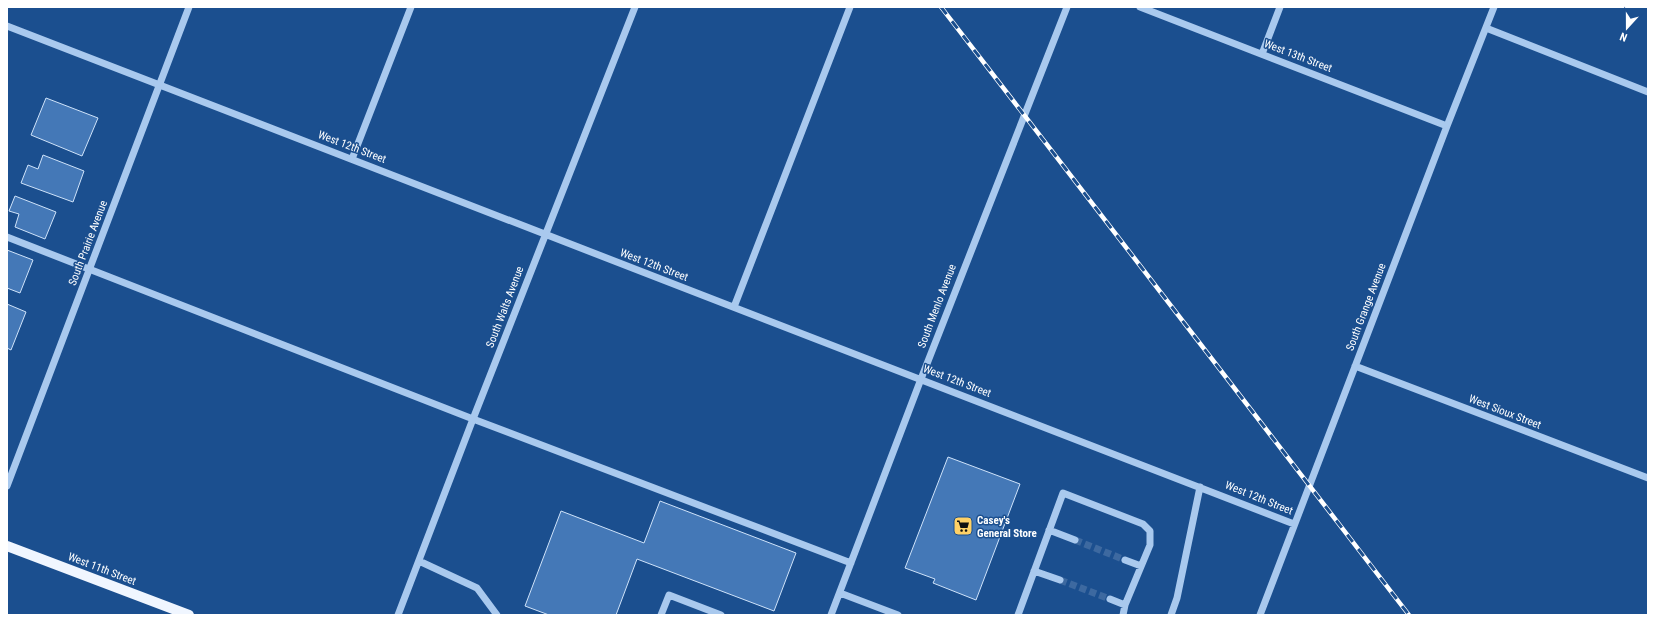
<svg xmlns="http://www.w3.org/2000/svg" width="1655" height="622" font-family="'Roboto Condensed',sans-serif">
<rect width="100%" height="100%" fill="#1b4f8f"/>
<path fill="#4478b7" stroke="#cfe3fa" d="M 46,98 L 98,118 L 82,156 L 31,135 Z
M 43,155 L 84,171 L 73,202 L 21,183 L 28,165 L 38,169 Z
M 15,196 L 56,212 L 45,239 L 15,227 L 19,214 L 9,211 Z
M 7,250 L 33,260 L 20,293 L 7,288 Z
M 7,304 L 26,312 L 11,350 L 7,348 Z
M 948,457 L 1020,484 L 976,600 L 933,583 L 935,579 L 905,568 Z
M 660,501 L 796,553 L 774,611 L 637,559 L 616,615 L 549,615 L 525,606 L 561,511 L 644,543 Z"/>
<g fill="none" stroke-linecap="round" stroke-linejoin="round">
<path stroke="#3d69a0" stroke-width="7" stroke-dasharray="7 3.5" stroke-linecap="butt" d="M 1075,540 L 1125,560
M 1060,580 L 1110,599"/>
<path stroke="#a9c9ee" stroke-width="7" d="M 1140,7 L 1447,126
M 7,26 L 1294,524
M 1486,28 L 1648,92
M 1262,54 L 1280,7
M 352,159 L 411,7
M 7,237 L 473,419 L 851,563
M 734,307 L 850,7
M 1355,366 L 1648,478
M 7,486 L 189,7
M 1049,530 L 1075,540
M 1125,560 L 1141,566
M 419,561 L 477,588 L 497,615
M 1034,571 L 1060,580
M 840,593 L 898,615
M 1110,599 L 1125,605
M 398,615 L 473,419 L 635,7
M 661,615 L 669,595 L 721,615
M 831,615 L 921,379 L 1067,7
M 1018,615 L 1063,493 L 1143,524 L 1150,531 L 1150,545 L 1125,605 L 1123,615
M 1171,615 L 1177,598 L 1200,487
M 1260,615 L 1447,126 L 1494,7"/>
<path stroke="#f0f6ff" stroke-width="10" d="M 7,546 L 189,615"/>
<defs>
<path id="rail" d="M 941,7 L 1409,615"/>
</defs>
<use href="#rail" stroke="#fff" stroke-width="4.5"/>
<use href="#rail" stroke="#1b4f8f" stroke-width="3" stroke-dasharray="9" stroke-linecap="butt"/>
</g>
<defs>
<symbol id="supermarket-square" viewBox="-11 -11 22 22"><rect x="-9" y="-9" width="18" height="18" rx="4" fill="#ffd166" stroke="#1b4f8f"/><path d="M-6-5.5h2.5l.6 2H6L4.5 2H-2.5L-4.4-4H-6ZM-1.5 3.2a1.3 1.3 0 1 0 .1 0ZM3 3.2a1.3 1.3 0 1 0 .1 0Z" fill="#111"/></symbol>
</defs>
<g fill-rule="evenodd">
<use href="#supermarket-square" x="952" y="515" width="22" height="22"/>
</g>
<g text-anchor="middle" dominant-baseline="central" stroke-width="3" stroke-linejoin="round" paint-order="stroke">
<g font-size="11" fill="#fff" stroke="#1b4f8f">
<text transform="translate(1298 56) rotate(21)">West 13th Street</text>
<text transform="translate(352 147) rotate(21)">West 12th Street</text>
<text transform="translate(88 243) rotate(-69)">South Prairie Avenue</text>
<text transform="translate(654 265) rotate(21)">West 12th Street</text>
<text transform="translate(937 306) rotate(-69)">South Menlo Avenue</text>
<text transform="translate(505 307) rotate(-69)">South Walts Avenue</text>
<text transform="translate(1366 307) rotate(-69)">South Grange Avenue</text>
<text transform="translate(957 381) rotate(21)">West 12th Street</text>
<text transform="translate(1505 412) rotate(21)">West Sioux Street</text>
<text transform="translate(1259 498) rotate(22)">West 12th Street</text>
<text transform="translate(102 569) rotate(21)">West 11th Street</text>
</g>
<g font-size="11" font-weight="bold" fill="#fff" stroke="#1b4f8f" text-anchor="start">
<text x="977" y="520">Casey's<tspan x="977" dy="13">General Store</tspan></text>
</g>
</g>
<rect width="1655" height="622" fill="none" stroke="#ffffff" stroke-width="16"/>
<g transform="translate(1627 28) rotate(201)" stroke="#1b4f8f" stroke-width="3" paint-order="stroke">
<path d="M0-3L7 15L0 10L-7 15Z" fill="#ffffff"/>
<text y="-6" font-size="11" font-weight="bold" text-anchor="middle" fill="#ffffff">N</text>
</g>
</svg>
